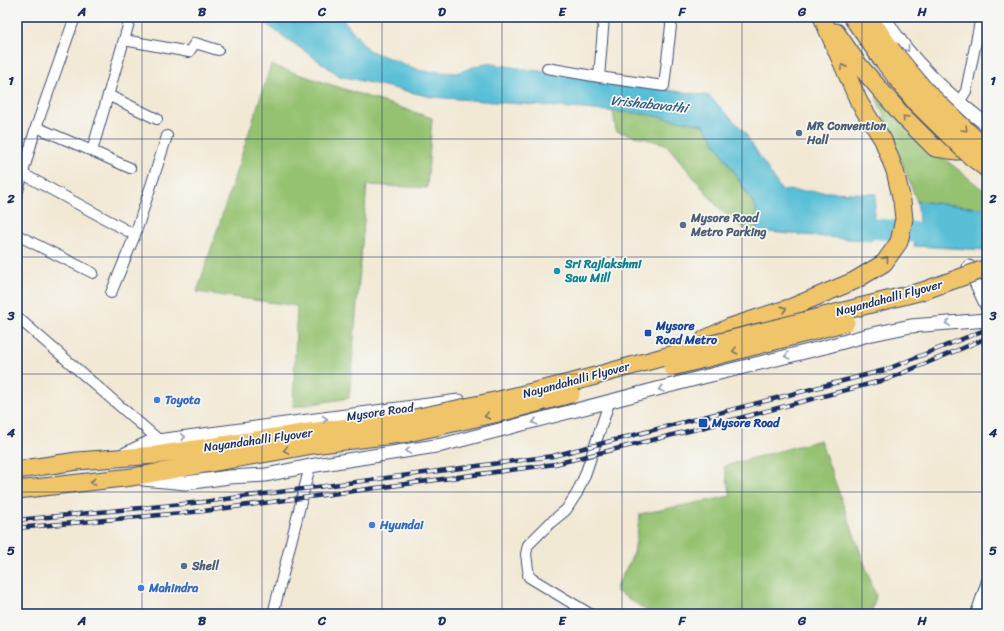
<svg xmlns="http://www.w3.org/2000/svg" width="1004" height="631" font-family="Sriracha,sans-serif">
<rect width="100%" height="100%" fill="#f6f6f2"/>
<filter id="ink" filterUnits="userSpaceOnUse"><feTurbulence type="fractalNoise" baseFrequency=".025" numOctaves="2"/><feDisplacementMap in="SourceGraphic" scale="8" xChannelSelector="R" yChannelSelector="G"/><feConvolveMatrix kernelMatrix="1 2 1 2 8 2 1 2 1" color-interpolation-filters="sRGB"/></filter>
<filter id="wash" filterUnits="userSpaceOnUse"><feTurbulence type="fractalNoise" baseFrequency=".012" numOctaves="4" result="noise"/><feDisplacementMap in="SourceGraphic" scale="16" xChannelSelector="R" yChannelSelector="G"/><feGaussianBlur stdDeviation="0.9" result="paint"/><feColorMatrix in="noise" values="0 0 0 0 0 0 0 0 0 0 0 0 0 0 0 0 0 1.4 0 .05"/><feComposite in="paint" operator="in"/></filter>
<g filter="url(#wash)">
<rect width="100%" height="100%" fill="#f2e9d5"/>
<path fill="#95c271" stroke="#587868" d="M 271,65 L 432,118 L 427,188 L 367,185 L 349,398 L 293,407 L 297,306 L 197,292 Z
M 876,97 L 920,139 L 987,193 L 987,209 L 917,201 Z
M 613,111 L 645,114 L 704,125 L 756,208 L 757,231 L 746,229 L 733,222 L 719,208 L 666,144 L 616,131 Z
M 820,440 L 876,596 L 871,614 L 652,614 L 615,590 L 634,553 L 640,514 L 731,496 L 724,466 Z"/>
<path fill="#59bfd6" stroke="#3a779a" d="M 256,17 L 341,17 L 368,50 L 422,71 L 457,73 L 485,63 L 709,96 L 743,130 L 781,190 L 876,194 L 871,241 L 757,231 L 756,207 L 704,125 L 645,114 L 432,97 L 340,76 Z
M 917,201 L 987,209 L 987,250 L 914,246 C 919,231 920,217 917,201 Z"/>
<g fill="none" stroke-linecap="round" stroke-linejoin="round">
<path stroke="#59bfd6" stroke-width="21" d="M 844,226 L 977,238 L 987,233"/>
</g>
</g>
<g filter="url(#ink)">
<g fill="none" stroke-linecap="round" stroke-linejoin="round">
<defs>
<path id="minor" d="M 124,40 L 189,52 L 195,43 L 218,50
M 547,68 L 599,77 L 664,86 L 672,17
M 599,77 L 604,17
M 108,95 L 157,119
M 956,107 L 966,91 L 981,17
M 36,127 L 92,151
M 130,168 L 92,151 L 130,19
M 23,174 L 135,235 L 111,293
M 17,194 L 36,127 L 75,17
M 17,235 L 93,273
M 135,235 L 167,136
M 17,317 L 159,440
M 528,575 L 529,577 L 590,614
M 529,577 L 526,554 L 528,545 L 550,523 L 566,510 L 577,493 L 585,475 L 609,403
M 273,614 L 310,466
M 976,614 L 987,581"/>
<path id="tertiary" d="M 884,17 C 909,60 948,95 987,125
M 969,267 L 987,306
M 121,456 L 150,442 L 459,401
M 143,479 L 186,483 L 229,477 L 266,475 L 310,466 L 442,445 L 703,377 L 825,347 L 868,335 L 911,326 L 987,320"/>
<path id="trunk" d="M 852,17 L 880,57
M 869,17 L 891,49
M 836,32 L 858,64 L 903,116 L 935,148 L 957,151 L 975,149
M 705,339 L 730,327 L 792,307 L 854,281 L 884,263 L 899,242 L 904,219 L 902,201 L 895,171 L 883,140 L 859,102 L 822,17
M 17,470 L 77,461 L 156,455 L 309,432 L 405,420
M 17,490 L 132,477 L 313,445 L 408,433"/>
</defs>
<use href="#minor" stroke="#3b4b70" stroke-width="12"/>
<use href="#tertiary" stroke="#3b4b70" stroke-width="15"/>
<use href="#trunk" stroke="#3b4b70" stroke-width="19"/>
<use href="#minor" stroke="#fff" stroke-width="10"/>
<use href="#tertiary" stroke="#fff" stroke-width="13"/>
<use href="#trunk" stroke="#f0c469" stroke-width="17"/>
<defs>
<path id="rail" d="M 17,520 L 203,502 L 553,456 L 885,370 L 987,329
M 17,528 L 204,511 L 555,464 L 721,423 L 888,379 L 987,338"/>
</defs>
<use href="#rail" stroke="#1b2f5e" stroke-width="4.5"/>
<use href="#rail" stroke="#f6f6f2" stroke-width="3" stroke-dasharray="9" stroke-linecap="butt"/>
<defs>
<path id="trunk-bridge" d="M 891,49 L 925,90 L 987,150
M 880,57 L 916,103 L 970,156 L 987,169
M 672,367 L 810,332 L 846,322
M 405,420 L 499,400 L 577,381 L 696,348 L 923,291 L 987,268
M 408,433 L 503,412 L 571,394"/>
</defs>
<use href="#trunk-bridge" stroke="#3b4b70" stroke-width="19" stroke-linecap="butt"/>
<use href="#trunk-bridge" stroke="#f0c469" stroke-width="17"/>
</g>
<defs><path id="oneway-chevron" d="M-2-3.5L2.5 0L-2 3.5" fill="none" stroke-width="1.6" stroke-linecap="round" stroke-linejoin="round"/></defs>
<g stroke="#8d97ae">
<use href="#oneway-chevron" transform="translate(907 49) rotate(52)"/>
<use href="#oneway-chevron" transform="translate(948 323) rotate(175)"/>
<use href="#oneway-chevron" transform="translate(787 356) rotate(166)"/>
<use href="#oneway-chevron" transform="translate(661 389) rotate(165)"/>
<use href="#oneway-chevron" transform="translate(325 419) rotate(-8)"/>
<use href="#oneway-chevron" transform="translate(535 422) rotate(165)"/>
<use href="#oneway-chevron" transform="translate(183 437) rotate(-8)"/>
<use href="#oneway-chevron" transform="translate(408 451) rotate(171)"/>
</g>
<g stroke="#7b7263">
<use href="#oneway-chevron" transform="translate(843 67) rotate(-115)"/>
<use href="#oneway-chevron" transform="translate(905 118) rotate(-134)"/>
<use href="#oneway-chevron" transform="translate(965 129) rotate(46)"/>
<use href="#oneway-chevron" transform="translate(886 259) rotate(-51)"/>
<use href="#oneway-chevron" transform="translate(784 309) rotate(-17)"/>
<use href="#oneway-chevron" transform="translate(735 351) rotate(166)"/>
<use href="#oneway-chevron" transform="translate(487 416) rotate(168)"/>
<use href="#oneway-chevron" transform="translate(286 450) rotate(170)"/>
<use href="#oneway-chevron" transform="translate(93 482) rotate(174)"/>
</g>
</g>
<path fill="none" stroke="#1b2f5e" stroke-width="1" stroke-opacity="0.55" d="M 142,17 L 142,614M 262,17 L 262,614M 382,17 L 382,614M 502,17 L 502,614M 622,17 L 622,614M 742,17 L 742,614M 862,17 L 862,614M 17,139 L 987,139M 17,257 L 987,257M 17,374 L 987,374M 17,492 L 987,492"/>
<g fill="#5c6f8a" stroke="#f6f6f2" stroke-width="1.5">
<circle cx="799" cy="133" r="4"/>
<circle cx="683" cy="225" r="4"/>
<circle cx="184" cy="566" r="4"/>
</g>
<circle fill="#0f9aa8" stroke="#f6f6f2" stroke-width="1.5" cx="557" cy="271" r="4"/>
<g fill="#1a4fb4" stroke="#f6f6f2" stroke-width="1.5">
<rect x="644" y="329" width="8" height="8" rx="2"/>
<rect x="698" y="418" width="10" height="10" rx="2"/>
</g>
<g fill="#3f7fe0" stroke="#f6f6f2" stroke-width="1.5">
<circle cx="157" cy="400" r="4"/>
<circle cx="372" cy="525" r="4"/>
<circle cx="141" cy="588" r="4"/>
</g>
<g text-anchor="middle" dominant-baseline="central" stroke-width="3.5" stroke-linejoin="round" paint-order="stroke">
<g font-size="12" font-weight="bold" fill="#4e5e75" stroke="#f6f6f2" text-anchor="start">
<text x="807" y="126">MR Convention<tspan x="807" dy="14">Hall</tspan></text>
<text x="691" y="218">Mysore Road<tspan x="691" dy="14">Metro Parking</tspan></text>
<text x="192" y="566">Shell</text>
</g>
<g font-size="12" font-weight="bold" fill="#0d838f" stroke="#f6f6f2" text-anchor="start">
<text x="565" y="264">Sri Rajlakshmi<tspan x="565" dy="14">Saw Mill</tspan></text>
</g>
<g font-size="12" fill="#1b2f5e" stroke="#f6f6f2">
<text transform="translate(889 298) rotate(-15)">Nayandahalli Flyover</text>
<text transform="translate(576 380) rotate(-15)">Nayandahalli Flyover</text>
<text transform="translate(380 412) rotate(-8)">Mysore Road</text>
<text transform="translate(258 440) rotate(-8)">Nayandahalli Flyover</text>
</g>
<g font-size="12" font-weight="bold" fill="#164399" stroke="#f6f6f2" text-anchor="start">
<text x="656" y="326">Mysore<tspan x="656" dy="14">Road Metro</tspan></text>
<text x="712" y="423">Mysore Road</text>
</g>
<g font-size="12" font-weight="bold" fill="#366cbe" stroke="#f6f6f2" text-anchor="start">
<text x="165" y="400">Toyota</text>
<text x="380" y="525">Hyundai</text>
<text x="149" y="588">Mahindra</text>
</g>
<g font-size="13" font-style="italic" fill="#2e5a82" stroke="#f6f6f2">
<text transform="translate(649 104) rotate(6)">Vrishabavathi</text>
</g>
</g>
<rect width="1004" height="631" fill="none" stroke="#f6f6f2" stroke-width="44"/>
<rect x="22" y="22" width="960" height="587" fill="none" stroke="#1b2f5e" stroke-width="1.5"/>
<g font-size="13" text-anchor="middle" font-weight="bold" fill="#1b2f5e">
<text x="82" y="16">A</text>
<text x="202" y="16">B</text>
<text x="322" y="16">C</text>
<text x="442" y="16">D</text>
<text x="562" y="16">E</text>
<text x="682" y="16">F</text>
<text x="802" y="16">G</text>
<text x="922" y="16">H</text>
<text x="11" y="85">1</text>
<text x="993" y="85">1</text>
<text x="11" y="203">2</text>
<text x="993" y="203">2</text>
<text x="11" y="320">3</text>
<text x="993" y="320">3</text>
<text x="11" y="437">4</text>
<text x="993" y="437">4</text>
<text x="11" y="555">5</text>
<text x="993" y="555">5</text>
<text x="82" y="625">A</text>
<text x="202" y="625">B</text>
<text x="322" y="625">C</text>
<text x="442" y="625">D</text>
<text x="562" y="625">E</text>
<text x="682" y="625">F</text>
<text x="802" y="625">G</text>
<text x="922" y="625">H</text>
</g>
</svg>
